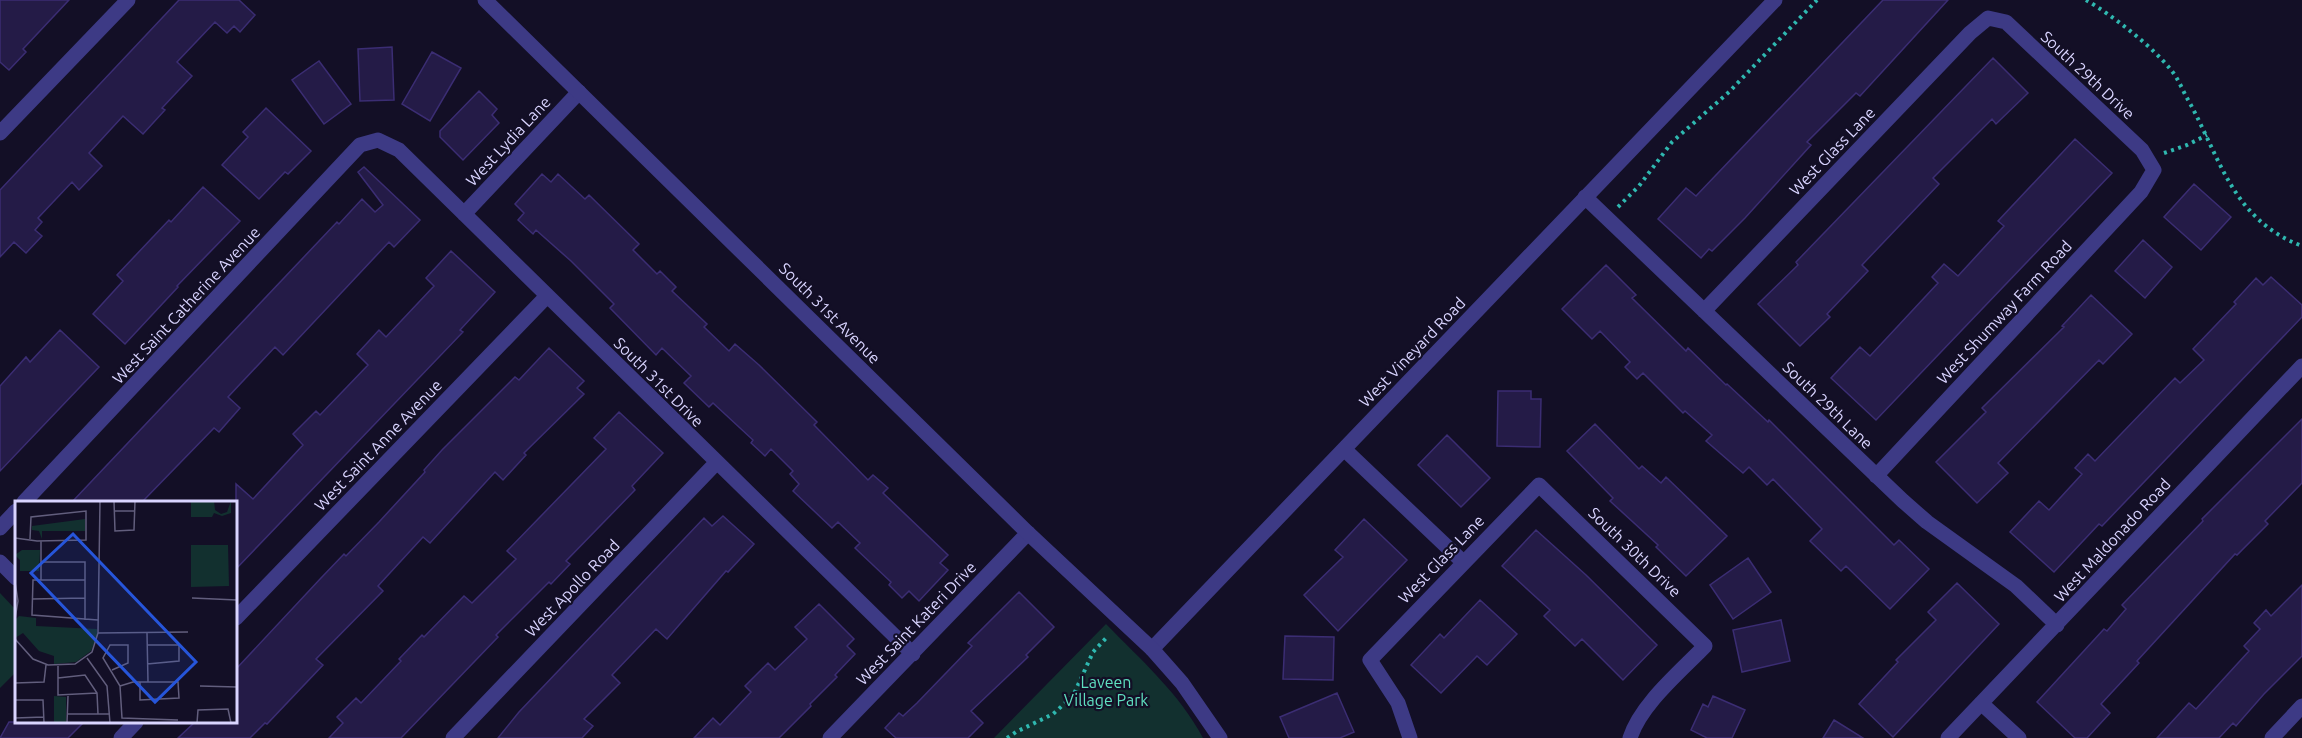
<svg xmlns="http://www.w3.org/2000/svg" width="2302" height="738" font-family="Ubuntu,sans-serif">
<rect width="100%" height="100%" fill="#130f26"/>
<path fill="#12302f" d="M 0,593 L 16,610 L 16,672 L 0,688 Z
M 1106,624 C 1140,659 1180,694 1203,738 L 994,738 Z"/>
<path fill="#241b47" stroke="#3b2d73" stroke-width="1.5" d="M 0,0 L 69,0 L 23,49 L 26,52 L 9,70 L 0,62 Z
M 179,0 L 239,0 L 255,15 L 240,32 L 234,26 L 227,33 L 215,22 L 177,62 L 192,76 L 162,108 L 165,110 L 143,134 L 123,116 L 89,153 L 102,166 L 79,190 L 72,182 L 38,218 L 42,222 L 35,230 L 42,236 L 26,253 L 14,242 L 0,257 L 0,190 Z
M 1883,0 L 1948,0 L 1860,96 L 1856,93 L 1807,142 L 1811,145 L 1745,218 L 1712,251 L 1709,249 L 1701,258 L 1658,219 L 1686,188 L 1696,196 Z
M 392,47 L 394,100 L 360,101 L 358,49 Z
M 432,52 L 461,68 L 430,121 L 402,104 Z
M 1993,58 L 2028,93 L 1996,124 L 1992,119 L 1933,178 L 1939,184 L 1862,265 L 1868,271 L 1827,314 L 1830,317 L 1800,346 L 1758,304 L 1798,265 L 1796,262 Z
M 319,61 L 351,104 L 324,124 L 292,80 Z
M 479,91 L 497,109 L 492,115 L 499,123 L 463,160 L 440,137 L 440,131 Z
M 266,108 L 311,151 L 288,174 L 285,172 L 259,199 L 222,165 L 248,137 L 243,132 Z
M 2075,139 L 2112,173 L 1876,420 L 1831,378 L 1860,347 L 1870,356 L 1938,283 L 1932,277 L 1944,264 L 1958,276 L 2004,226 L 1998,221 Z
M 364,167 L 420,220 L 394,247 L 389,242 L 283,355 L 275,347 L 228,397 L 240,408 L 219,432 L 214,428 L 142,502 L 72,502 L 337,222 L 339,224 L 362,199 L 375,212 L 383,205 L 358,172 Z
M 542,174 L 551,182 L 558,174 L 585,199 L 589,195 L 639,244 L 633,250 L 657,274 L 660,271 L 676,287 L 672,291 L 707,324 L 704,327 L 729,351 L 735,344 L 759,365 L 817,422 L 814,425 L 868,480 L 873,475 L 888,488 L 883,493 L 948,555 L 940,563 L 948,570 L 919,601 L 909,591 L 902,598 L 889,585 L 891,582 L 855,548 L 860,543 L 838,522 L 832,528 L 793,491 L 799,484 L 790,474 L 793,471 L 771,449 L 765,456 L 751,443 L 753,440 L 713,403 L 709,407 L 684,383 L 691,376 L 662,348 L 656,355 L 610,308 L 614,304 L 571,261 L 536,230 L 533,234 L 518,220 L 524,213 L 515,204 Z
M 2194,184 L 2231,217 L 2201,250 L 2164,217 Z
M 203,187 L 240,221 L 177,286 L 178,287 L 125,344 L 93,314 L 123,281 L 117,275 L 169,220 L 171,222 Z
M 2143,240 L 2172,267 L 2145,298 L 2115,271 Z
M 451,251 L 495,292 L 460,330 L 463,332 L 236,569 L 236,484 L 253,499 L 303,445 L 293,434 L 316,411 L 320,415 L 368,365 L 357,354 L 379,330 L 386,337 L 434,286 L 426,278 Z
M 1606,265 L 1636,295 L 1632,298 L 1686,351 L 1688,348 L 1726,385 L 1727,384 L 1768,422 L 1769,420 L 1894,545 L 1899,540 L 1929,569 L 1890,609 L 1846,566 L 1841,571 L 1810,541 L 1822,529 L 1773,479 L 1767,485 L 1749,467 L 1743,473 L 1706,441 L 1712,435 L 1685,411 L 1683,413 L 1643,373 L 1637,379 L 1625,367 L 1630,362 L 1600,331 L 1592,339 L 1562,309 Z
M 2271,277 L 2302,305 L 2302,317 L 2102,526 L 2099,524 L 2054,572 L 2010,532 L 2039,501 L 2049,510 L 2082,474 L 2075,468 L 2088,454 L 2095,461 L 2175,378 L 2180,383 L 2204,360 L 2193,349 L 2236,304 L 2234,302 L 2256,278 L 2263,285 Z
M 2091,295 L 2132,334 L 2103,364 L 2099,360 L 1998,463 L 2008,473 L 1977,503 L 1936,462 L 1986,412 L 1982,408 L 2064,327 L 2062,326 Z
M 60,330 L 99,367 L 0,471 L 0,386 L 26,357 L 30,362 Z
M 549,348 L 584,381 L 577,388 L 584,394 L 524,453 L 526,455 L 503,480 L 495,472 L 430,543 L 423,537 L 378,586 L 383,591 L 316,659 L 323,665 L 267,724 L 265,723 L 250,738 L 178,738 L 195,722 L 236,722 L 236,669 L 321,578 L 344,554 L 346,556 L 379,522 L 425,472 L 424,470 L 442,450 L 515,377 L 519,380 Z
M 1498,391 L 1531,391 L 1531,399 L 1541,399 L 1540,447 L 1497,446 Z
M 619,412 L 663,453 L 632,486 L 635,490 L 566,561 L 570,564 L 551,584 L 549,582 L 496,635 L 498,637 L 401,738 L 329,738 L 343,723 L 337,717 L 356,698 L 361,703 L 401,661 L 399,659 L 422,635 L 424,637 L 464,596 L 472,603 L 516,559 L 507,551 L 606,449 L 594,438 Z
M 2302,419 L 2302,483 L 2265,521 L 2268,524 L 2237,555 L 2235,554 L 2137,661 L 2139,663 L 2101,704 L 2110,713 L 2087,738 L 2075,738 L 2037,702 L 2104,629 L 2107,631 L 2126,609 L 2122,605 L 2203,521 L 2202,519 Z
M 1595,424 L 1639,469 L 1642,466 L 1661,483 L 1666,477 L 1727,536 L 1686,576 L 1656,547 L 1658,545 L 1610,501 L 1613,498 L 1567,451 Z
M 1447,435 L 1490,478 L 1461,507 L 1418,465 Z
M 723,516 L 754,544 L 728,572 L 726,571 L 667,639 L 656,629 L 612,675 L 620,683 L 584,719 L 593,726 L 582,738 L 498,738 L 519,712 L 704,518 L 712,526 Z
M 1364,519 L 1407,560 L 1338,631 L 1304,595 L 1343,557 L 1335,550 Z
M 1536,530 L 1586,575 L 1657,645 L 1623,680 L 1582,639 L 1575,646 L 1544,616 L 1550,610 L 1502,566 Z
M 1748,558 L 1771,592 L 1733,619 L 1710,585 Z
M 1957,583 L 1999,624 L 1893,737 L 1859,704 L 1898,662 L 1896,660 L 1936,620 L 1928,612 Z
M 2302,585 L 2302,656 L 2264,694 L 2236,726 L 2233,723 L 2219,738 L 2157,738 L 2189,703 L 2196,709 L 2249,651 L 2244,646 L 2260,629 L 2254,623 L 2266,610 L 2271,616 Z
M 1019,592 L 1054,627 L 1026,655 L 1028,657 L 971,711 L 983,723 L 968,738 L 896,738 L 885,728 L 899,713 L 903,716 L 917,703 L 972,646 L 968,643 Z
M 1480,600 L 1517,634 L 1487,665 L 1477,656 L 1441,693 L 1411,665 L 1440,634 L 1444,638 Z
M 819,604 L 854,639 L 847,646 L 855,654 L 835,675 L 837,677 L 810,704 L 811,706 L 779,738 L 694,738 L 713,718 L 720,725 L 751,692 L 745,686 L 768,663 L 775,670 L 807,639 L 795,627 Z
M 1781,620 L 1790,661 L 1742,672 L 1733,630 Z
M 1285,636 L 1334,637 L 1333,680 L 1283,679 Z
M 1337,693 L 1354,732 L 1340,738 L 1289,738 L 1280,717 Z
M 1713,696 L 1745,710 L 1732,738 L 1707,738 L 1691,730 L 1703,704 L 1708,707 Z
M 1834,720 L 1863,738 L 1823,738 Z
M 9,722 L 84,722 L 68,738 L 0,738 Z"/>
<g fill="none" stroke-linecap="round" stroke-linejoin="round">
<path stroke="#2fb8b0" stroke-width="4" stroke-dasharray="3 4.5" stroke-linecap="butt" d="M 2086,0 C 2112,15 2153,47 2171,70 C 2178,78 2182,89 2187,98 C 2220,156 2231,219 2302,246
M 2164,153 L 2187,145 L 2207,135
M 1618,207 L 1639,186 L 1672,142 L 1729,92 L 1817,0
M 1007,738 L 1016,732 L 1053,714 L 1073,696 L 1093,652 L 1108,636"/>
<path stroke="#3d3a85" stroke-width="15" d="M 0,133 L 128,0
M 1585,197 L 1903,501 L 1927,522 L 2016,586 L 2057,625
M 464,214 L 579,92
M 1704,311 L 1970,33 L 1988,18 L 2006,22 L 2142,150 L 2154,170 L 2141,192 L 1876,476
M 1344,449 L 1463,562
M 24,502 L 360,145 L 378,140 L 399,150 L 913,654
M 0,528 L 16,511
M 0,562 L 16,578
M 236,618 L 547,296
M 1152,649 L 1775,0
M 1981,703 L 2019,738
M 121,738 L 136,722
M 453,738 L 716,463
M 830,738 L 1028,533
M 1410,738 L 1398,703 L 1370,660 L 1539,485 L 1705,646 C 1680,672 1641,704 1630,738
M 1948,738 L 2302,366
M 2272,738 L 2302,706"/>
<path stroke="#3d3a85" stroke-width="15" d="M 485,0 L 1028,533 L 1152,649 L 1182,683 L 1220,738"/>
</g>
<g text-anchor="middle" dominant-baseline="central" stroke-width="4.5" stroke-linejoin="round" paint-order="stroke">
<g font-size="16" fill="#d9d4ff" stroke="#130f26">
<text transform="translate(2088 75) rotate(43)">South 29th Drive</text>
<text transform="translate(508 141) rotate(-47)">West Lydia Lane</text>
<text transform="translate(1832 151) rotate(-46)">West Glass Lane</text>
<text transform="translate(186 305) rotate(-47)">West Saint Catherine Avenue</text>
<text transform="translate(2004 312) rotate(-47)">West Shumway Farm Road</text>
<text transform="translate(830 313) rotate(45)">South 31st Avenue</text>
<text transform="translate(1412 352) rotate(-46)">West Vineyard Road</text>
<text transform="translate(659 382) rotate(45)">South 31st Drive</text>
<text transform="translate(1828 405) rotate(44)">South 29th Lane</text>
<text transform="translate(378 445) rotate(-46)">West Saint Anne Avenue</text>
<text transform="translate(2112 540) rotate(-47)">West Maldonado Road</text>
<text transform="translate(1635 552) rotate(44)">South 30th Drive</text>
<text transform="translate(1441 559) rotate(-46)">West Glass Lane</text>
<text transform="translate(572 588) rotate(-46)">West Apollo Road</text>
<text transform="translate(916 623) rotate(-46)">West Saint Kateri Drive</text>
</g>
<g font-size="16" fill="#5fe0c0" stroke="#130f26">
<text x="1106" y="682">Laveen<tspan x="1106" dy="18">Village Park</tspan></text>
</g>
</g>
<g transform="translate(15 501)">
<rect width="222" height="222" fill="#130f26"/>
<path d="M 176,0 L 199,0 L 200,9 L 206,13 L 212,11 L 216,0 L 216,12 L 207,15 L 199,12 L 197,16 L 176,16 ZM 70,18 L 70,30 L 27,30 L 27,38 L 24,30 L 17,29 L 17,25 ZM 176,44 L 213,44 L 214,85 L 176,86 ZM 7,49 L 25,49 L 24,70 L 5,70 L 5,59 L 0,54 ZM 4,115 L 21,117 L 21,125 L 82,128 L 82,135 L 76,150 L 61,161 L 39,163 L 39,155 L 24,150 L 8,132 L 0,137 L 0,119 ZM 39,195 L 51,196 L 51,222 L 39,222 Z" fill="#12302f"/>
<path fill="none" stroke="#625e7d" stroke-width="1.5" d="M 99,0 L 100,30 L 119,29 L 120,0M 99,10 L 120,10M 0,37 L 22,40 L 71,39 L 71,10 L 16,16 L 15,38M 26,61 L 70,61 L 70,119M 26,79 L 26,40M 70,79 L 18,79 L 17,114 L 83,119M 0,81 L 3,100 L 0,118M 177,97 L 222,99M 17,98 L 70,97M 83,132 L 173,131M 132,132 L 133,181M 0,138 L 18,158 L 33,164 L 60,163 L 77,151 L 83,132 L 85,0M 132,144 L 164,144 L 164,160 L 132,163M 72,157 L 92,185 L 95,222M 43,165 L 43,194 L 82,192M 97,169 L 113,162 L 113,144 L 95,144 L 88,157 L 105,185 L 107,217 L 163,219M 43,177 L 70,174 L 82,192 L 83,213M 0,182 L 29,181 L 31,164M 105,185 L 118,181 L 163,181 L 164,197 L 125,199 L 125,181M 185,185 L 222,186M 0,199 L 28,199 L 29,222M 52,213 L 95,213M 0,217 L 29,216M 52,222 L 53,195M 182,222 L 183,209 L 213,208 L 216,222"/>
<path fill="#2655da" fill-opacity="0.15" stroke="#2655da" stroke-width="3" d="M 58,33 L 181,161 L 140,201 L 16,72 Z"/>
<rect width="222" height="222" fill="none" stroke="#d9d4ff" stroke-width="3"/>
</g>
</svg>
